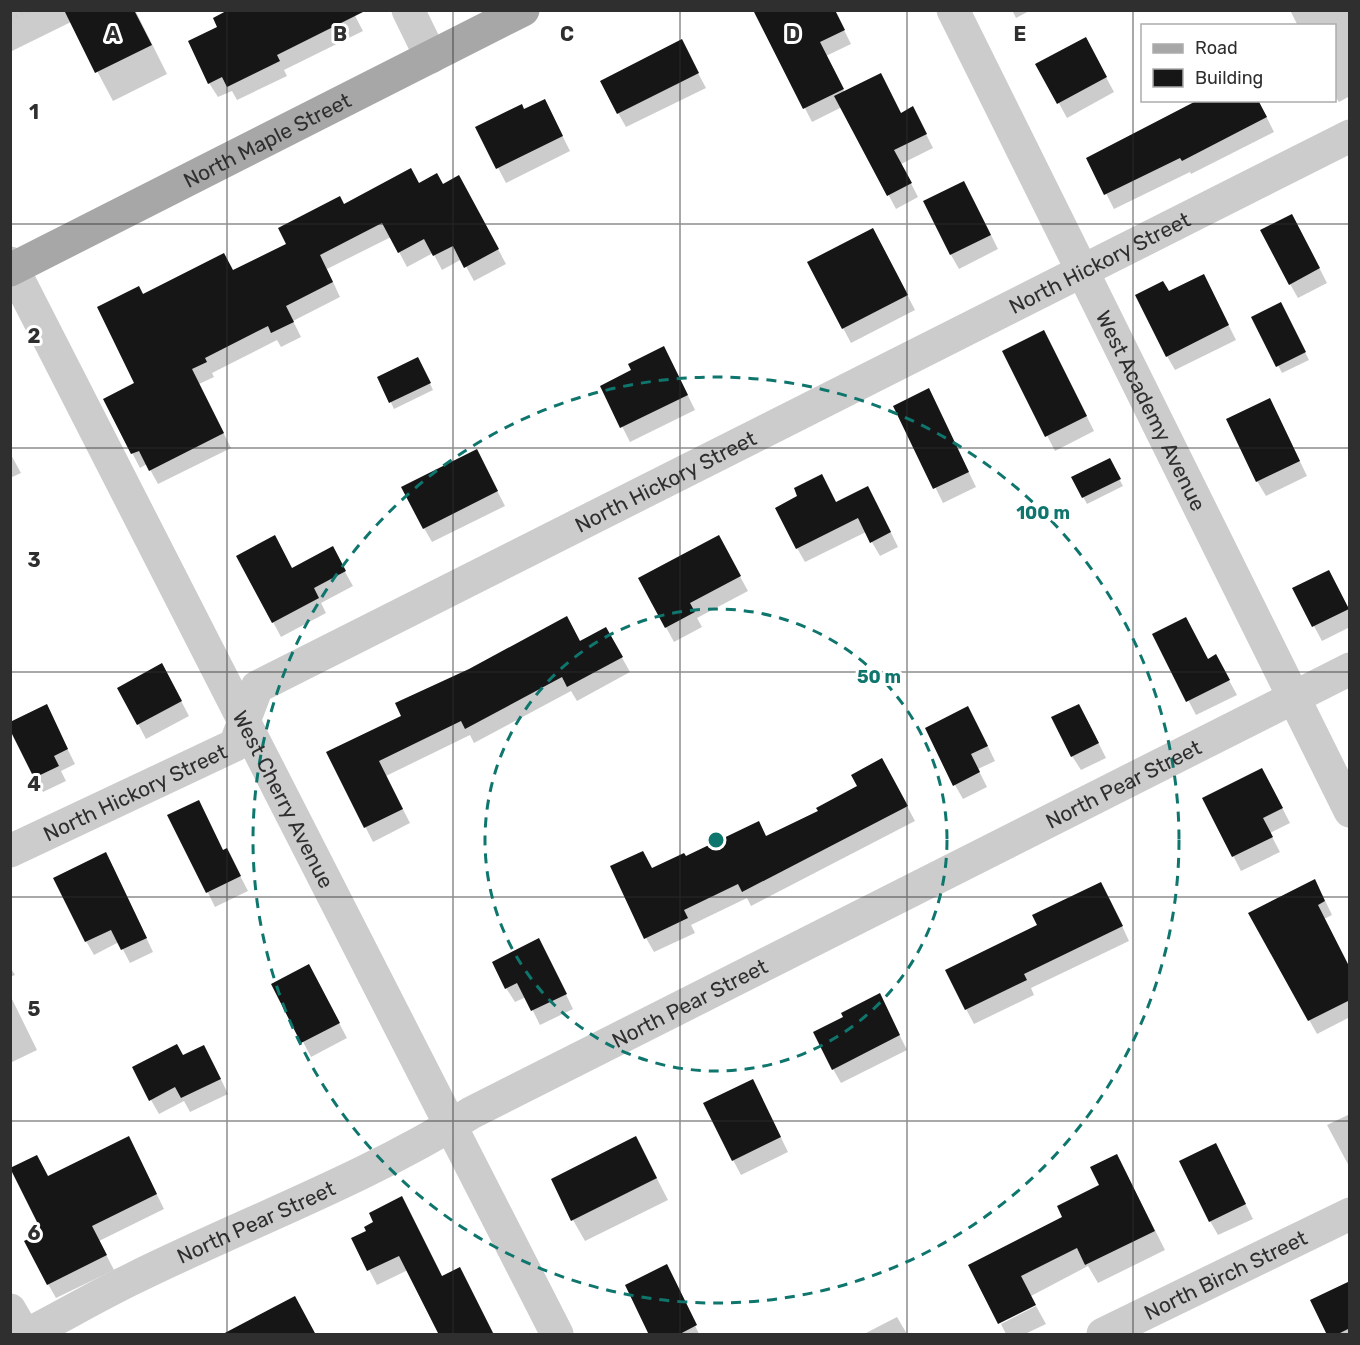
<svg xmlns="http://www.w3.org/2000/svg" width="1360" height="1345" font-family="Rubik,sans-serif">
<rect width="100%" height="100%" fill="#fff"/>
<path fill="#0003" d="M 10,10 L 135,10 L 167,74 L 113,101 L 71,22 L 10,52 Z
M 352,10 L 363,31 L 284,70 L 287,76 L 237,100 L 232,91 L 218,97 L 209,83 L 219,27 Z
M 755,10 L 834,10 L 851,44 L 826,56 L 845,93 L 920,122 L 933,148 L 901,164 L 918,197 L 896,209 L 842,107 L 812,122 Z
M 1012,10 L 1031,10 L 1016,18 Z
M 1294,10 L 1350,10 L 1350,96 L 1339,102 L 1334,95 L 1334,26 L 1298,26 L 1291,12 Z
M 1093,53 L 1114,92 L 1067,118 L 1038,65 Z
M 689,56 L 706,88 L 626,127 L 618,113 Z
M 1258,100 L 1274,132 L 1191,174 L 1190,172 L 1114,209 L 1088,158 Z
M 545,101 L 570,151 L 506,183 L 477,128 Z
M 419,185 L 443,186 L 467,191 L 506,264 L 474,281 L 462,259 L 442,270 L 433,253 L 407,267 L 391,237 L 327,269 L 340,297 L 293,321 L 301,337 L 281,347 L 277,340 L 212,373 L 214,377 L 199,384 L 231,448 L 158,484 L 147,464 L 140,468 L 105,400 L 136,384 L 143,295 L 233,272 L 288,244 L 344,205 Z
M 972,197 L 998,249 L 959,269 L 951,255 Z
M 1300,230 L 1327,283 L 1298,298 L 1290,284 Z
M 881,244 L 915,310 L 851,343 L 843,328 Z
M 1211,290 L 1236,340 L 1175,370 L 1167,356 L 1168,293 Z
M 1284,310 L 1309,360 L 1282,373 L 1253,317 Z
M 1052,347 L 1094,431 L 1055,451 L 1004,352 Z
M 672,363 L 695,410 L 630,442 L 602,387 Z
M 421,365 L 433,390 L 394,409 L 379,378 Z
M 936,405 L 976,487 L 943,503 L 895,406 Z
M 1277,414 L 1307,476 L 1266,496 L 1257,481 Z
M 10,453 L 21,473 L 10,478 Z
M 1109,460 L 1123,486 L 1087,504 L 1073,478 Z
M 484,465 L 505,506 L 432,542 L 424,528 Z
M 876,502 L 898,547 L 880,556 L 866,532 L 805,562 L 797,548 L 836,503 Z
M 726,551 L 748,591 L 697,618 L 702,627 L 674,642 L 640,579 Z
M 238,556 L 292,570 L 340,563 L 353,586 L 321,603 L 326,613 L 281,637 Z
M 1337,586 L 1350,611 L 1350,627 L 1322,641 L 1294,589 Z
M 606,629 L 630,672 L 577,701 L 571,691 L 474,743 L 470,735 L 386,776 L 410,823 L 373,842 L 328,753 Z
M 1154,635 L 1224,671 L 1237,695 L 1196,715 Z
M 170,680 L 189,716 L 146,739 L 119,688 Z
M 46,706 L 75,764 L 61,771 L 66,781 L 43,792 L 35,778 Z
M 1087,720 L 1106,758 L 1081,770 L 1072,756 Z
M 976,722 L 995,761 L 978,769 L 987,787 L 963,799 L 955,785 Z
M 890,774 L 915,821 L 751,906 L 747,898 L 691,925 L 695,933 L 654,952 L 646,938 L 652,870 L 685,858 L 767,837 Z
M 1270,784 L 1290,823 L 1270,833 L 1280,852 L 1241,871 L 1204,799 Z
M 170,816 L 223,851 L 234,864 L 248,891 L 215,907 Z
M 113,867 L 153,952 L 130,963 L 119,942 L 94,955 L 86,941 Z
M 1322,894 L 1332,915 L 1324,919 L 1350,969 L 1350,1017 L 1317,1034 L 1250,914 Z
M 1109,898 L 1129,941 L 1031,988 L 1034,995 L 974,1024 L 966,1009 Z
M 547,955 L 573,1009 L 540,1025 L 526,997 L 515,1002 L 506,988 Z
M 10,967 L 15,975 L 10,977 Z
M 317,981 L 347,1038 L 311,1057 L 273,985 Z
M 10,995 L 37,1050 L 10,1063 Z
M 887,1010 L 907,1050 L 841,1083 L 833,1069 L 845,1017 Z
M 183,1057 L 212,1061 L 228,1094 L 190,1112 L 184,1101 L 159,1114 L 151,1100 Z
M 753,1081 L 788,1152 L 741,1175 L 733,1160 Z
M 1350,1114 L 1350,1168 L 1327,1125 Z
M 129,1138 L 164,1209 L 99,1241 L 114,1270 L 56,1298 L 48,1284 L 48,1177 Z
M 636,1138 L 668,1200 L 585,1241 L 573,1220 Z
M 1216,1145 L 1253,1219 L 1218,1235 L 1210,1221 Z
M 1117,1155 L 1165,1250 L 1098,1283 L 1088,1266 L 1031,1296 L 970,1266 L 1064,1218 L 1101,1186 Z
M 368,1231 L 442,1278 L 460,1269 L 494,1334 L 441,1334 L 408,1270 L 377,1285 L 353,1239 Z
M 674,1280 L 699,1334 L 651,1334 Z
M 1350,1282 L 1350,1334 L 1328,1334 Z
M 1036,1306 L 1046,1324 L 1025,1334 L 1006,1334 L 1001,1324 Z
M 897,1317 L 907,1334 L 864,1334 Z"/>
<path fill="#161616" d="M 64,10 L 134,10 L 152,45 L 95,73 Z
M 228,10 L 367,10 L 277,55 L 280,61 L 227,87 L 222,77 L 208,84 L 188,41 L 217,27 L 213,18 Z
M 753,10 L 835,10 L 845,30 L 820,42 L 844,89 L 803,109 Z
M 1086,37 L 1107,77 L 1057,104 L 1035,64 Z
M 682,39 L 699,73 L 617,114 L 600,81 Z
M 881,73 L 901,113 L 913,106 L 927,134 L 894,150 L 912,183 L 887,196 L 834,96 Z
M 545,99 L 563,136 L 496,169 L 475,127 L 522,104 L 524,109 Z
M 1198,100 L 1258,100 L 1267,117 L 1182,161 L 1180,158 L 1104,195 L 1086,158 Z
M 411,168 L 419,183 L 437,173 L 443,184 L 459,175 L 499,249 L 464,268 L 453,246 L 433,256 L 424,239 L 398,253 L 382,223 L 320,255 L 333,282 L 286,306 L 294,322 L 271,333 L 268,326 L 205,358 L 207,362 L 192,369 L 224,433 L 149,471 L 139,451 L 131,454 L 103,399 L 134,383 L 97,307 L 139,286 L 143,294 L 224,253 L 233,270 L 286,244 L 278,228 L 340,196 L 344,204 Z
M 964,181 L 991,235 L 950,255 L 923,201 Z
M 1292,214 L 1320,268 L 1289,285 L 1260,230 Z
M 873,228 L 908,295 L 842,329 L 807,262 Z
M 1204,274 L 1229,325 L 1166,357 L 1135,295 L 1163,281 L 1169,291 Z
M 1281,302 L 1306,352 L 1276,367 L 1251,317 Z
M 1044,330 L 1087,416 L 1045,437 L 1002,351 Z
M 664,346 L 688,395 L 620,428 L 600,386 L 631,370 L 628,364 Z
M 418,357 L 431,383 L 389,403 L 377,377 Z
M 929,388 L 969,472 L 933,489 L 893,406 Z
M 1270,398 L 1300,461 L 1256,482 L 1226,419 Z
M 477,449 L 498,491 L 423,529 L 401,487 Z
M 1110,458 L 1121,479 L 1082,498 L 1071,477 Z
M 822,474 L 836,502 L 868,486 L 891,532 L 870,543 L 858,518 L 796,549 L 775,508 L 797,496 L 794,488 Z
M 275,535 L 292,568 L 333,546 L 346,571 L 314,588 L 319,598 L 272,623 L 236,556 Z
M 719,535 L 741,576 L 690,603 L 695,612 L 665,628 L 638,578 Z
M 1329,570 L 1349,609 L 1312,627 L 1292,588 Z
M 567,616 L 580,641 L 606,627 L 623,657 L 567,687 L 562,677 L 465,729 L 461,721 L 379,761 L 403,809 L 364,828 L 326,752 L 401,716 L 395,703 L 469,669 Z
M 1186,617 L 1208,659 L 1216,654 L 1230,680 L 1186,702 L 1152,634 Z
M 162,663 L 182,701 L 137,725 L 117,688 Z
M 47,704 L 68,749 L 54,756 L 59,766 L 34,778 L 10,730 L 10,722 Z
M 1079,704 L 1099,743 L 1071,757 L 1051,717 Z
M 968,706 L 988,746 L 971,754 L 980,772 L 953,786 L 925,728 Z
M 882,758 L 908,806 L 742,892 L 738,884 L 684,910 L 688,918 L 644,939 L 610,866 L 643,851 L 652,868 L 684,853 L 686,856 L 759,821 L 766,836 L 818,811 L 816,808 L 857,786 L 851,775 Z
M 1262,768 L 1283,808 L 1263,818 L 1273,837 L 1232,857 L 1202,798 Z
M 199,800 L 223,850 L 227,848 L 241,876 L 206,893 L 167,815 Z
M 106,852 L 147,938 L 121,950 L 111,930 L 85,942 L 53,878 Z
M 1315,879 L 1325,901 L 1318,905 L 1350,968 L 1350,1000 L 1308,1021 L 1248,913 Z
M 1101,882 L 1123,926 L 1024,974 L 1027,980 L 965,1010 L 945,970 L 1037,925 L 1032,915 Z
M 539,938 L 567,994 L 531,1011 L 517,983 L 505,989 L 492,962 Z
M 309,964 L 340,1023 L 301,1043 L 271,984 Z
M 880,993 L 900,1035 L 832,1070 L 813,1032 L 843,1017 L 841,1013 Z
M 177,1044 L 183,1055 L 204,1045 L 221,1079 L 181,1098 L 175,1087 L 149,1101 L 132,1067 Z
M 753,1079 L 781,1137 L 732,1161 L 703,1103 Z
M 129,1136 L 157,1194 L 92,1226 L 107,1255 L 47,1285 L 24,1241 L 42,1232 L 10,1168 L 37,1155 L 48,1176 Z
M 636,1136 L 657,1178 L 571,1221 L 551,1179 Z
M 1216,1143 L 1246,1204 L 1209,1222 L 1179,1161 Z
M 1117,1154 L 1155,1231 L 1085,1265 L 1077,1248 L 1021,1276 L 1036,1305 L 998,1324 L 968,1265 L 1062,1217 L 1057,1206 L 1099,1185 L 1090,1167 Z
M 402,1196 L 442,1276 L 460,1267 L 494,1335 L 439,1335 L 399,1256 L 367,1271 L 351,1238 L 366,1231 L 364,1227 L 373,1222 L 369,1213 Z
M 667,1264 L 697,1325 L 678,1335 L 649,1335 L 625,1285 Z
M 1350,1281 L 1350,1328 L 1336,1335 L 1327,1335 L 1310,1300 Z
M 295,1296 L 316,1335 L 221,1335 Z"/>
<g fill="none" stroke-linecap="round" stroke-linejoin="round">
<path stroke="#c9c9c9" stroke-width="4" stroke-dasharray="3 3" stroke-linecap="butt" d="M 10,20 L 29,10"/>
<g stroke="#ccc" stroke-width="33">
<path d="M 408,10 L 431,57"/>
<path id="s1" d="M 953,10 L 1350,811"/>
<path id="s2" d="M 10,263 L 557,1334"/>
<path id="s3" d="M 10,851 L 235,745 L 257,687 L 1350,136"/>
<path d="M 10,1310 L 24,1334"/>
<path id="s4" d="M 28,1334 C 63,1316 97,1296 132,1279 C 245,1223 364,1180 471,1113 L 1350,669"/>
<path id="s5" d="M 1103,1334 L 1350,1214"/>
</g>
<path stroke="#a7a7a7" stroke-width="33" id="s6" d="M 10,270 L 523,10"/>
</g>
<path fill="none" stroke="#2f2f2f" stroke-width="1.5" stroke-opacity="0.55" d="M 227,10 L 227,1334M 453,10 L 453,1334M 680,10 L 680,1334M 907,10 L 907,1334M 1133,10 L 1133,1334M 10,224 L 1350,224M 10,448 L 1350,448M 10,672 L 1350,672M 10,897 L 1350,897M 10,1121 L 1350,1121"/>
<g fill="none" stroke="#0f766e" stroke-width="3" stroke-dasharray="10 8">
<circle cx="716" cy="840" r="231"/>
<circle cx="716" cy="840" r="463"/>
</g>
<g text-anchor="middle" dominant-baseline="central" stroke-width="6" stroke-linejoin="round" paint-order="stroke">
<g font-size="21" fill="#2f2f2f" stroke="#fff">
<text stroke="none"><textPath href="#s6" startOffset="288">North Maple Street</textPath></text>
<text stroke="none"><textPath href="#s3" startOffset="1254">North Hickory Street</textPath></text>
<text stroke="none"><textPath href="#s1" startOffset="447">West Academy Avenue</textPath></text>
<text stroke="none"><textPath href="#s3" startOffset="768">North Hickory Street</textPath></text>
<text stroke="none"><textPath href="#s4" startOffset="1226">North Pear Street</textPath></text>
<text stroke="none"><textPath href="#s3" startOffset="138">North Hickory Street</textPath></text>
<text stroke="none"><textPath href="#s2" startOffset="602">West Cherry Avenue</textPath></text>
<text stroke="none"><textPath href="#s4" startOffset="740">North Pear Street</textPath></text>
<text stroke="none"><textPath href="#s4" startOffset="254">North Pear Street</textPath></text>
<text stroke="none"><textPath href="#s5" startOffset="136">North Birch Street</textPath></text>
</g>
</g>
<g font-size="20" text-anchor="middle" font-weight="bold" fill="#2f2f2f" stroke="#fff" stroke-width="6" stroke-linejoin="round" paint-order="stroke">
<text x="113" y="41">A</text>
<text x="340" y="41">B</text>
<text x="567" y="41">C</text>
<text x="793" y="41">D</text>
<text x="1020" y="41">E</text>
<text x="34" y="119">1</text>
<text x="34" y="343">2</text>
<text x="34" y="567">3</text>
<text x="34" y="791">4</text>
<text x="34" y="1016">5</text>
<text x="34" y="1240">6</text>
</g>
<circle cx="716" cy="840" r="9" fill="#0f766e" stroke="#fff" stroke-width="3"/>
<g font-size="18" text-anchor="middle" font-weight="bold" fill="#0f766e" stroke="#fff" stroke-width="6" stroke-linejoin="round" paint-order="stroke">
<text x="1043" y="519">100 m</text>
<text x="879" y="683">50 m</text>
</g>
<rect width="1360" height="1345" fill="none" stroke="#2f2f2f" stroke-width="24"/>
<rect x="1141" y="24" width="195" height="78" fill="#ffffff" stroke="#acacac" stroke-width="1.5"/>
<rect x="1153" y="44" width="30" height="9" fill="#a7a7a7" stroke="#acacac" stroke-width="1.5"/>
<text x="1195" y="54" font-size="18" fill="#2f2f2f">Road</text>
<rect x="1153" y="69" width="30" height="18" fill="#161616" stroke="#acacac" stroke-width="1.5"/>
<text x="1195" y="84" font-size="18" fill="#2f2f2f">Building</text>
</svg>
